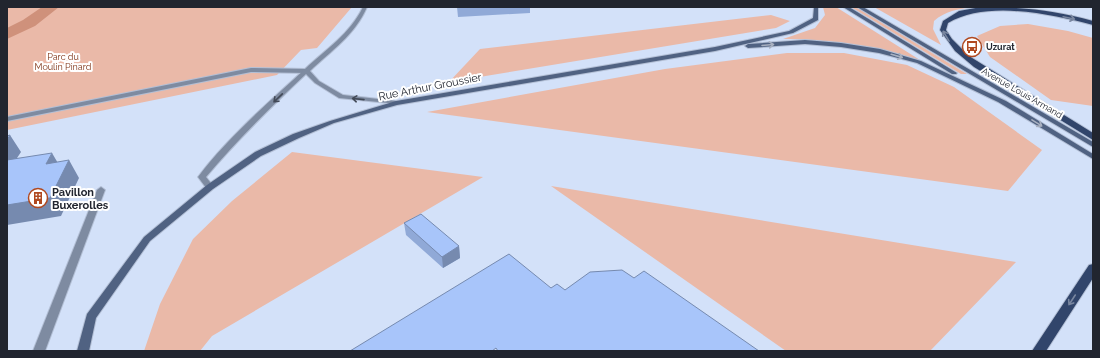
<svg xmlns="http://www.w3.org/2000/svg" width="1100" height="358" font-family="Raleway,sans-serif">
<rect width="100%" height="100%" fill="#d3e1f9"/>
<path fill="#eab9a8" d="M 7,7 L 352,7 L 317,48 L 301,50 L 277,75 L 7,130 Z
M 823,7 L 836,7 L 920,60 C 875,47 831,39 783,39 L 815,28 L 825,15 Z
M 851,7 L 856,7 L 967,74 L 961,74 Z
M 874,7 L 973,7 C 958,9 945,11 934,21 L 933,29 L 941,45 Z
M 771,15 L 790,21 L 776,28 L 449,82 L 480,49 Z
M 1028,24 L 1068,31 L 1093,38 L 1093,106 L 1051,100 L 990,57 L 977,36 L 1000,26 Z
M 787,53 L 844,53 L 907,65 L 954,87 L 1042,150 L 1008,191 L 427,112 L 665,69 Z
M 292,152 L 483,177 L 212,336 L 200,351 L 144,351 L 160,304 L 193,239 L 232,201 Z
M 551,186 L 1016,262 L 930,351 L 786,351 Z"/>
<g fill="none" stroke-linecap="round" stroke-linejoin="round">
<path fill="#cf917b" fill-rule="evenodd" d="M 42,7 L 59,7 L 35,26 L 7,39 L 7,28 L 23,20 Z"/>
<defs>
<path id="lane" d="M 251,68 L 306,69 L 309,71 L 306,73 L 251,72 L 7,121 L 7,117 Z
M 101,187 L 105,190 L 45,351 L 33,351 L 97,190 Z"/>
<path id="street" d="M 363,7 L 367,7 C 355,35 331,51 310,71 L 319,81 L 343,95 L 396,101 L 398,102 L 398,104 L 339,98 L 315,83 L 306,74 C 271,107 237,140 206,177 L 214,187 L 210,189 L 207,189 L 198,177 C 226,139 270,101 305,69 C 326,49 350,34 363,7 Z"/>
<path id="secondary" d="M 814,7 L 818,7 L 818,20 L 793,33 L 715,51 L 397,105 L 334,123 L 299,138 L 261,156 L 213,189 L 150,241 L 96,318 L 89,351 L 77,351 L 87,314 L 144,237 L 207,185 L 255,152 L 293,134 L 330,121 L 396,101 L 715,47 L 789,31 L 813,18 Z
M 843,7 L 849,7 L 957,73 L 956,74 L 952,74 Z
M 857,7 L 863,7 L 1093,142 L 1093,147 Z
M 805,40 L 841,43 L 880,49 L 921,61 L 1006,101 L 1093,154 L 1093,159 L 998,102 L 917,63 L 879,53 L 841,47 L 805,44 L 748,48 L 745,46 L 748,44 Z"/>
<path id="primary" d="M 981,7 C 1022,7 1054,10 1093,21 L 1093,25 C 1051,14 987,0 948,23 L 946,30 L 952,39 L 969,56 L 1093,133 L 1093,140 L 974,67 L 955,51 L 940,30 L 943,21 L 959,11 Z
M 1093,264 L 1093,278 L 1046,351 L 1032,351 L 1089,265 Z"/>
</defs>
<use href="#lane" stroke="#b3bfd5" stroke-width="2"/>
<use href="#street" stroke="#b3bfd5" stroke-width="2"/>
<use href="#secondary" stroke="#b3bfd5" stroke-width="2"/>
<use href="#primary" stroke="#b3bfd5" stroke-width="2"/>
<use href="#lane" fill="#7e8ba1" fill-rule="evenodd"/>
<use href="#street" fill="#7e8ba1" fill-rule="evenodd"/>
<use href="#secondary" fill="#506282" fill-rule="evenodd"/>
<use href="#primary" fill="#31456b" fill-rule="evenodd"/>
</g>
<path fill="#90a9d7" d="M 457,7 L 530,7 L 530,13 L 458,17 Z
M 404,223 L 459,246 L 460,258 L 443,268 L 406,235 Z"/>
<path fill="#768aaf" d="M 10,135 L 21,152 L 7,173 L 7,140 Z
M 52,153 L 62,170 L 46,164 Z
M 69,160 L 79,178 L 61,216 L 7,225 L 7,205 Z
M 459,246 L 460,258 L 443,268 L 442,257 Z"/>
<path fill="#a8c5fa" stroke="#768aaf" d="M 10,135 L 7,140 L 7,136 Z
M 52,153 L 46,164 L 69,160 L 50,198 L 7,205 L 7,160 Z
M 421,214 L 459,246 L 442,257 L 404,223 Z
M 509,254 L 551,288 L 557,284 L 565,290 L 590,272 L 622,270 L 634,278 L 644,271 L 759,351 L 498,351 L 496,348 L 492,351 L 350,351 Z"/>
<defs><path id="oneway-shaft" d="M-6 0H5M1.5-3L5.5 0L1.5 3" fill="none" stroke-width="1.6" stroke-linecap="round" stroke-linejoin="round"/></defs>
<g stroke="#79869f">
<use href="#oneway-shaft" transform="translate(1069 18) rotate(12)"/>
<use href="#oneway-shaft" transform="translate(946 36) rotate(-121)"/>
<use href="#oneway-shaft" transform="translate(1072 300) rotate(123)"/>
</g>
<g stroke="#a8b0c0">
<use href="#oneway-shaft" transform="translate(768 45) rotate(-5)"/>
<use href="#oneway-shaft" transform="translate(897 56) rotate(16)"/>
<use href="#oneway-shaft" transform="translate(1037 123) rotate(32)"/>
</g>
<g stroke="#424957">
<use href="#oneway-shaft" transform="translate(278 98) rotate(136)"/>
<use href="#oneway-shaft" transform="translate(358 99) rotate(-174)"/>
</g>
<defs>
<symbol id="bus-ring" viewBox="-11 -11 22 22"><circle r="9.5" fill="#fff" stroke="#b04920" stroke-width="1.5"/><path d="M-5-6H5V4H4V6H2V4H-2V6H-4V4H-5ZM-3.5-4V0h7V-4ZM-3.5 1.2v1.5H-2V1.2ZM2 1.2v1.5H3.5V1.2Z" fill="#b04920"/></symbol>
<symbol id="building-ring" viewBox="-11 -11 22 22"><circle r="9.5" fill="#fff" stroke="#b04920" stroke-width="1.5"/><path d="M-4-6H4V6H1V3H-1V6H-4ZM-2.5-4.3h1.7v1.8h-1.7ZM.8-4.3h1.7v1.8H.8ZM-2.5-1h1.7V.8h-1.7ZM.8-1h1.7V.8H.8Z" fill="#b04920"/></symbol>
</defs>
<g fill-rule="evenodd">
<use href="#bus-ring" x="961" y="36" width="22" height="22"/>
<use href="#building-ring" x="27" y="187" width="22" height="22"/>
</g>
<g text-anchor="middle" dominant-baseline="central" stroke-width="4" stroke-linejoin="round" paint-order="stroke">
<g font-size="9" font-weight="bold" fill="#21252f" stroke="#fff" text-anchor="start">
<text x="986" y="47">Uzurat</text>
</g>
<g font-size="9" fill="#7e3315" stroke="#fff">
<text x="63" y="57">Parc du<tspan x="63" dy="10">Moulin Pinard</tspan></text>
</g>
<g font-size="9" fill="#21252f" stroke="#fff">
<text transform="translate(1022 93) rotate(30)">Avenue Louis Armand</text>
</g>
<g font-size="11" fill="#21252f" stroke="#fff">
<text transform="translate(430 87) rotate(-11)">Rue Arthur Groussier</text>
</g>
<g font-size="11" font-weight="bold" fill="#21252f" stroke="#fff" text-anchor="start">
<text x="52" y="192">Pavillon<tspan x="52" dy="13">Buxerolles</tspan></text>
</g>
</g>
<rect width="1100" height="358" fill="none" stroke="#21252f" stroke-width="16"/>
</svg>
